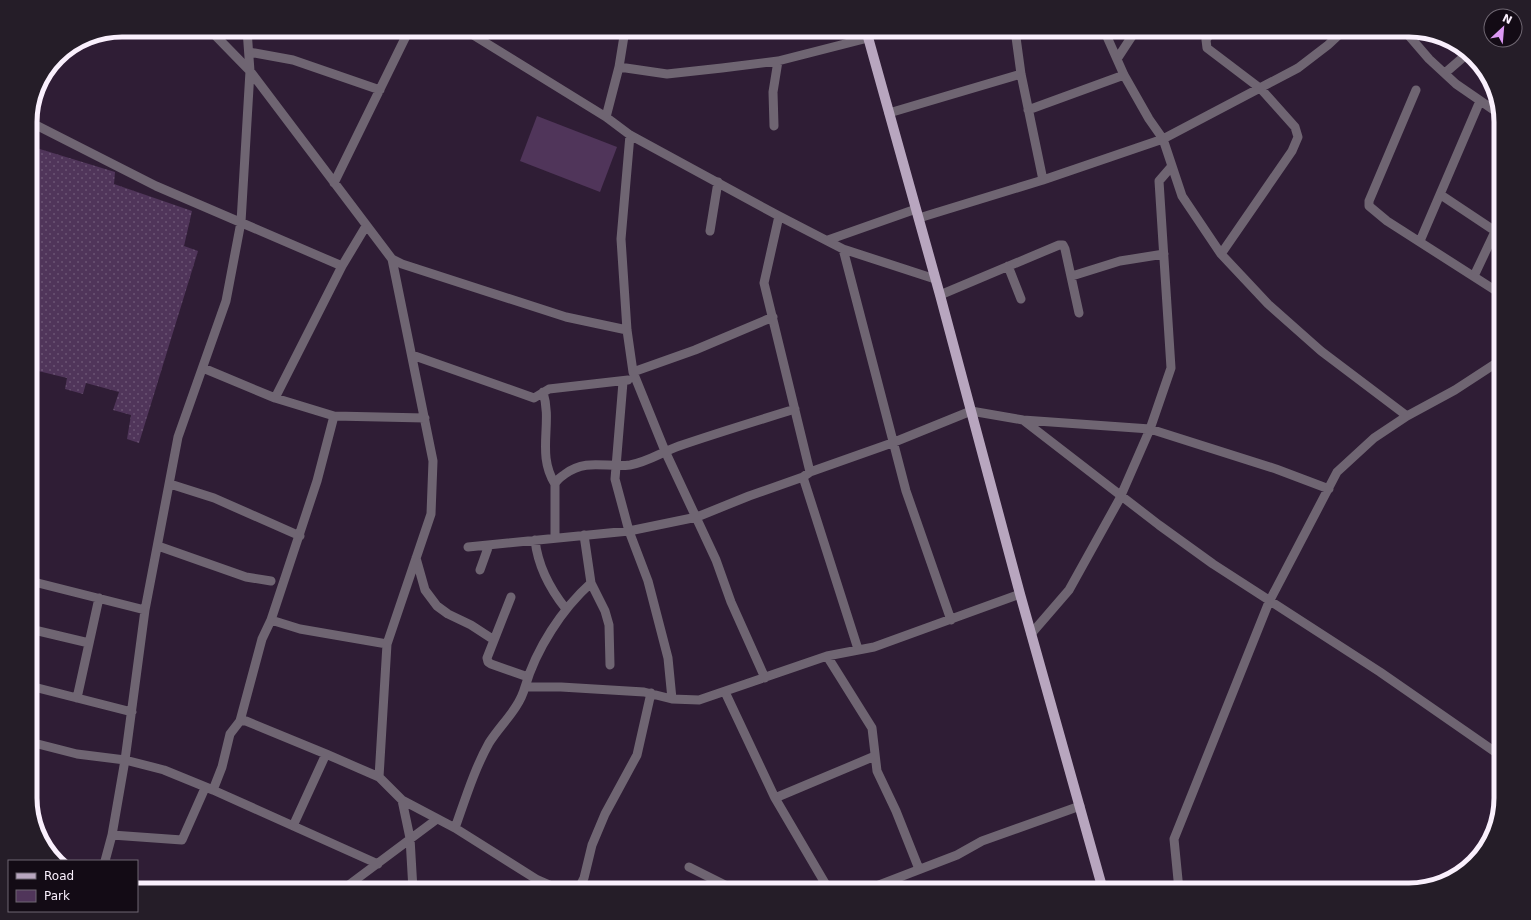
<svg xmlns="http://www.w3.org/2000/svg" width="1531" height="920" font-family="'DejaVu Sans',sans-serif">
<defs>
<pattern id="garden-dots" width="8" height="8" patternUnits="userSpaceOnUse"><rect width="8" height="8" fill="#50355a"/><path d="M2 2h.1M6 6h.1" fill="none" stroke="#6a5373" stroke-width="1.8" stroke-linecap="round"/></pattern>
</defs>
<rect width="100%" height="100%" fill="#2f1d35"/>
<path fill="#50355a" d="M 537,116 L 617,147 L 600,192 L 520,161 Z"/>
<path fill="url(#garden-dots)" d="M 30,146 L 115,172 L 114,184 L 192,211 L 184,246 L 198,251 L 139,443 L 127,439 L 131,415 L 113,410 L 119,392 L 86,383 L 83,394 L 65,389 L 67,378 L 30,369 Z"/>
<g fill="none" stroke-linecap="round" stroke-linejoin="round">
<path stroke="#6f6572" stroke-width="9" d="M 210,30 L 250,71 L 392,259 L 433,461 L 431,514 L 387,644 L 379,777
M 465,30 L 606,117 L 630,135 L 779,216 L 843,249 L 935,279
M 1015,30 L 1021,74 L 1043,180
M 1104,30 L 1124,75 L 1149,119 L 1163,139 L 1182,196 L 1221,254 L 1268,304 L 1321,351 L 1407,416
M 1212,30 L 1206,40 L 1207,48 L 1261,89 L 1295,127 L 1298,137 L 1292,151 L 1221,254
M 1404,30 L 1429,59 L 1456,84 L 1501,115
M 249,52 L 293,60 L 380,90
M 1117,59 L 1136,30
M 619,67 L 667,74 L 722,68 L 778,61 L 868,38
M 1445,73 L 1467,54
M 1416,90 L 1369,201 L 1369,206 L 1387,221 L 1501,294
M 1028,110 L 1124,75
M 889,113 L 1021,74
M 606,117 L 619,67 L 625,30
M 30,122 L 156,186 L 342,266
M 774,126 L 773,92 L 778,61
M 630,135 L 621,239 L 627,330 L 633,372 L 665,451 L 716,560 L 731,602 L 765,678
M 334,183 L 409,30
M 1441,195 L 1495,231
M 779,216 L 764,283 L 810,472
M 919,218 L 1043,180 L 1163,139 L 1298,68 L 1328,45 L 1344,30
M 710,231 L 718,182
M 828,240 L 916,209
M 1420,241 L 1480,101
M 843,249 L 906,491 L 951,620
M 392,259 L 402,264 L 566,317 L 627,330
M 1008,266 L 1021,299
M 1072,276 L 1120,261 L 1164,254
M 1474,276 L 1501,219
M 940,295 L 1059,245 L 1063,245 L 1065,249 L 1079,313
M 412,355 L 534,398 L 549,389 L 628,380
M 203,368 L 275,398 L 334,416 L 425,418
M 633,372 L 695,350 L 773,317
M 623,382 L 615,479 L 629,531 L 648,581 L 668,658 L 672,699
M 543,392 C 553,424 536,454 555,484
M 275,398 L 342,266 L 366,226
M 334,416 L 317,481 L 271,620 L 300,629 L 387,644
M 1023,420 L 1159,525 L 1213,564 L 1380,672 L 1501,756
M 803,477 L 858,649
M 170,484 L 214,498 L 300,536
M 555,538 L 555,484 C 557,479 561,477 565,474 C 587,458 606,468 630,465 C 648,462 662,452 679,446 C 717,433 756,421 795,409
M 535,540 C 538,567 550,589 566,609
M 158,546 L 246,577 L 271,581
M 468,547 L 629,531 L 697,517 L 749,496 L 803,477 L 810,472 L 892,443 L 971,411 L 1023,420 L 1150,429 L 1276,469 L 1329,489
M 416,558 L 425,590 L 437,606 L 448,614 L 471,625 L 494,640
M 480,570 L 489,545
M 30,581 L 145,610
M 591,583 L 605,611 L 609,625 L 610,665
M 511,597 L 487,658 L 488,662 L 491,664 L 528,677
M 30,629 L 89,643
M 1031,634 L 1069,590 L 1119,500 L 1150,429 L 1171,368 L 1159,181 L 1172,166
M 827,656 L 872,728 L 877,771 L 896,811 L 919,869
M 30,686 L 132,712
M 525,687 C 536,649 562,609 591,583 L 584,535
M 725,692 L 775,798 L 829,890
M 77,698 L 99,598
M 240,721 L 262,639 L 271,620
M 30,742 L 77,754 L 125,760 L 164,770 L 213,790 L 378,864
M 326,754 L 379,777 L 402,800 L 455,828 L 536,879 L 561,890
M 213,790 L 222,767 L 230,734 L 240,721 L 246,721 L 326,754 L 293,826
M 775,798 L 875,756
M 402,800 L 410,838 L 413,890
M 455,828 C 465,800 474,770 489,743 C 501,724 519,709 525,687 L 561,687 L 644,692 L 672,699 L 699,700 L 827,656 L 874,647 L 1020,594
M 112,835 L 182,840 L 205,788
M 105,861 L 112,835 L 125,760 L 145,610 L 178,437 L 226,301 L 241,222 L 250,71 L 247,30
M 689,867 L 735,890
M 342,890 L 437,819
M 530,890 L 536,879
M 578,890 L 584,878 L 592,845 L 605,814 L 637,755 L 651,693
M 866,890 L 957,855 L 982,841 L 1080,806
M 1179,890 L 1174,839 L 1269,602 L 1337,472 L 1374,438 L 1407,416 L 1455,390 L 1501,360"/>
<path stroke="#b8a6bf" stroke-width="10" d="M 866,30 L 940,295 L 1020,594 L 1103,890"/>
</g>
<path d="M0 0H1531V920H0ZM122 37H1409A85 85 0 0 1 1494 122V798A85 85 0 0 1 1409 883H122A85 85 0 0 1 37 798V122A85 85 0 0 1 122 37Z" fill="#251d28" fill-rule="evenodd"/>
<path fill="none" stroke="#faf0fd" stroke-width="5" d="M122 37H1409A85 85 0 0 1 1494 122V798A85 85 0 0 1 1409 883H122A85 85 0 0 1 37 798V122A85 85 0 0 1 122 37Z"/>
<rect x="8" y="860" width="130" height="52" fill="#130b15" stroke="#6f6772"/>
<rect x="16" y="873" width="20" height="6" fill="#b8a6bf" stroke="#6f6772"/>
<text x="44" y="880" font-size="12" fill="#faf0fd">Road</text>
<rect x="16" y="890" width="20" height="12" fill="#50355a" stroke="#6f6772"/>
<text x="44" y="900" font-size="12" fill="#faf0fd">Park</text>
<g transform="translate(1503 28) rotate(26)"><circle r="19" fill="#130b15" stroke="#6f6772"/>
<path d="M0-3L7 15L0 10L-7 15Z" fill="#dc99f4"/>
<text y="-6" font-size="11" font-weight="bold" text-anchor="middle" fill="#faf0fd">N</text>
</g>
</svg>
